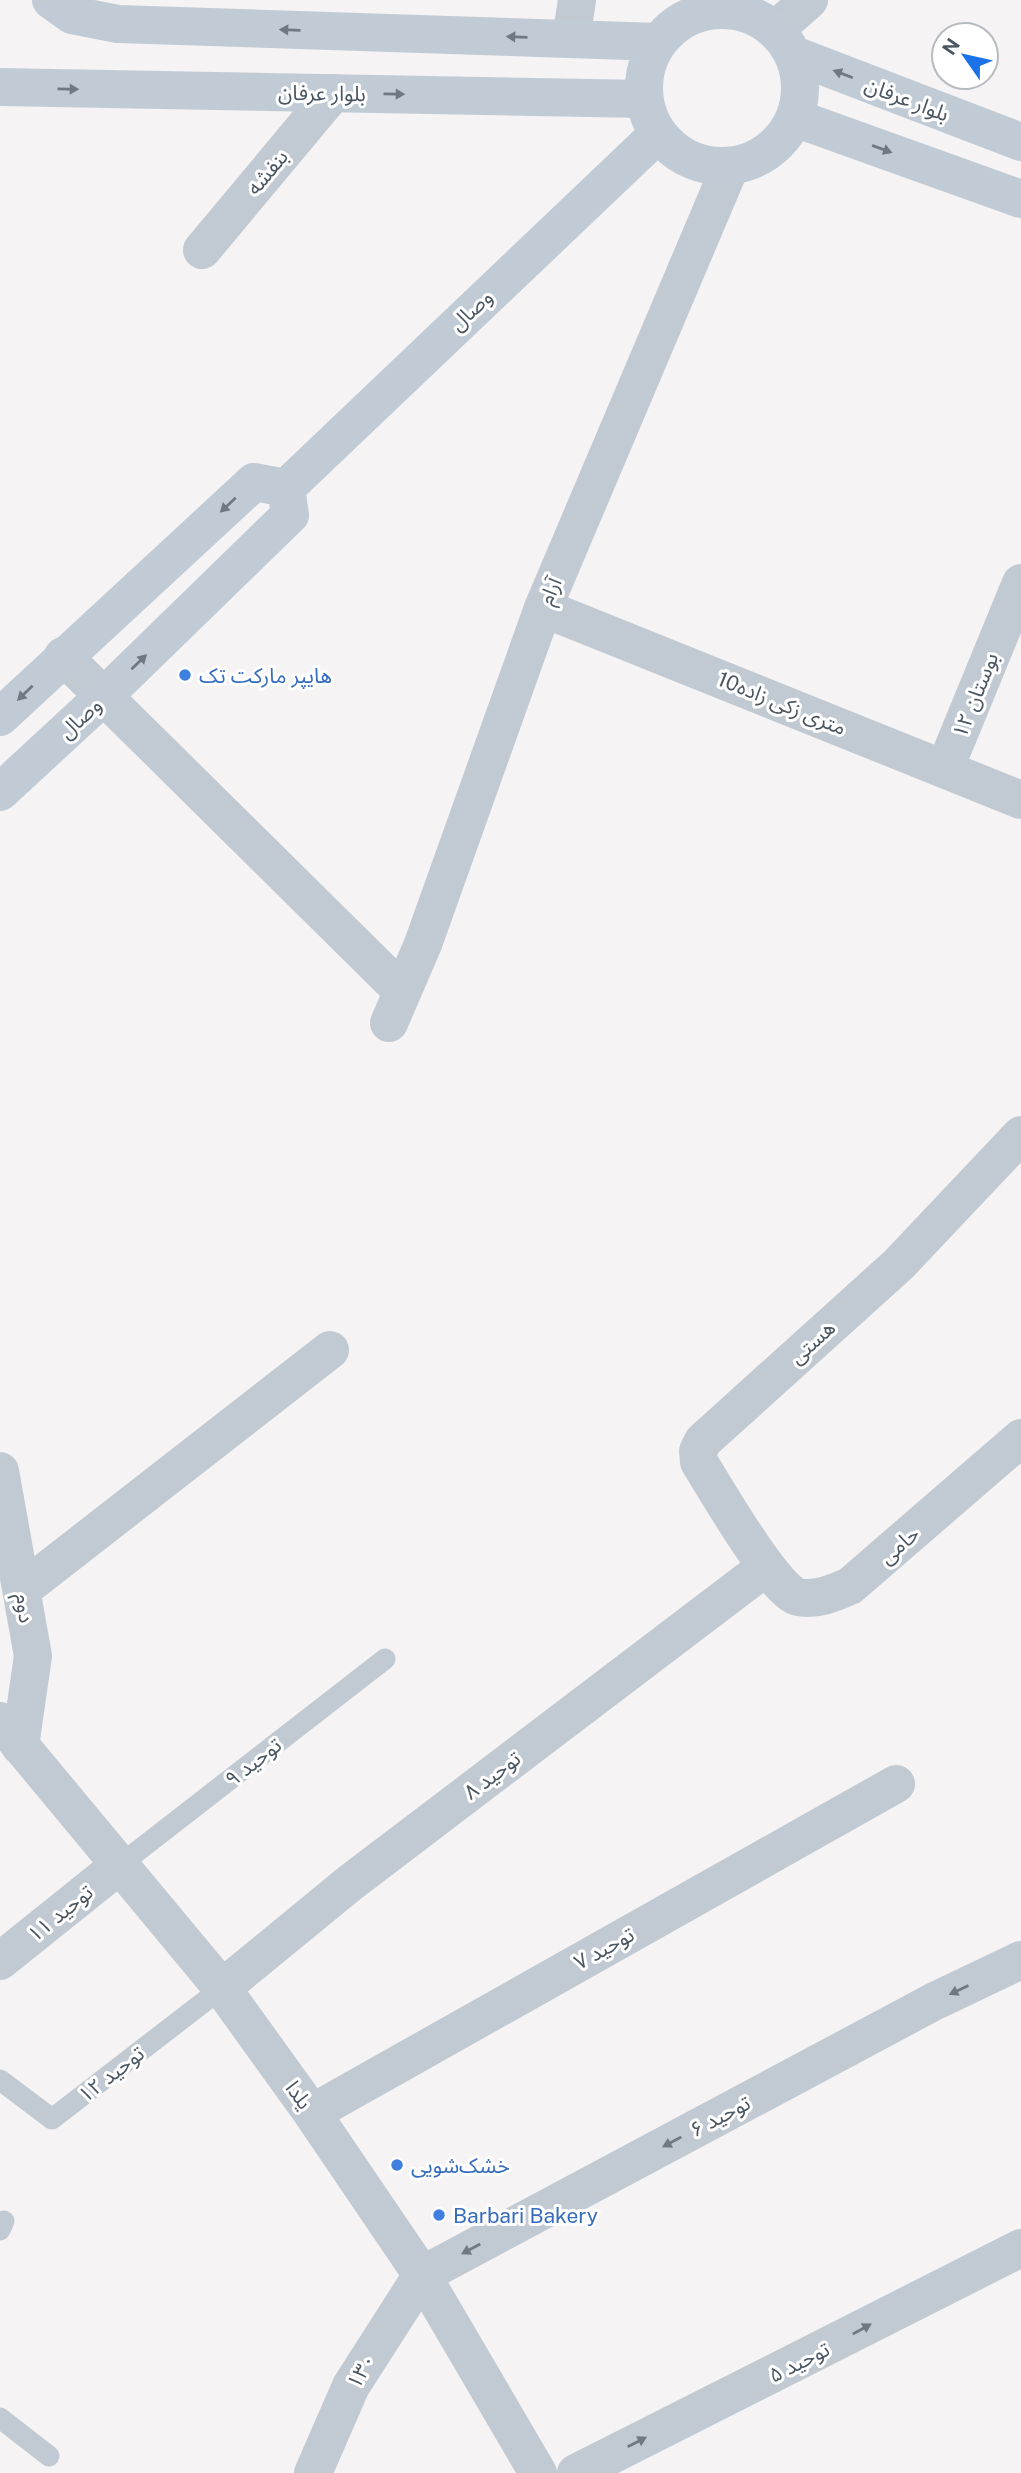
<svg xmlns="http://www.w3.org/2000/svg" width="1021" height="2473" font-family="'Public Sans','Noto Sans Arabic',sans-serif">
<rect width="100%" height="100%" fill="#f5f3f3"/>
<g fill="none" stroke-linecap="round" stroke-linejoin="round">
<path stroke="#c1cad2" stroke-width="21" d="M 121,1864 L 385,1659
M 0,2080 L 52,2119 L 222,1988
M 0,2230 L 4,2221
M 0,2418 L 49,2456"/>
<path stroke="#c1cad2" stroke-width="38" d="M 775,30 L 809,0
M 571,39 L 577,0
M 202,250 L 333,93
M 543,608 L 1021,800
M 63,656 L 402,991
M 945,768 L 1021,583
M 389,1023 L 423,944 L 543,608 L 730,167
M 1021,1135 L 898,1265 L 703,1441 L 698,1451 L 699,1462 C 714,1486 775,1592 798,1597 C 816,1601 834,1593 850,1586 L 1021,1438
M 0,1471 L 33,1656 L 20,1746
M 23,1589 L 330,1350
M 0,1721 L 222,1988 L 312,2113 L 422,2275 L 538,2473
M 0,1961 L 121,1864
M 222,1988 L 350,1883 L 766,1567
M 312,2113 L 896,1784
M 313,2473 L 351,2386 L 422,2275 L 933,2002 L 1021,1960
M 576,2473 L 1021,2248"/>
<path stroke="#c1cbd6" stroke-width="38" d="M 51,0 L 72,15 L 118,24 L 659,42
M644 88a78 78 0 1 1 156 0a78 78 0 1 1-156 0Z
M 794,55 L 1021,142
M 0,87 L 644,99
M 795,118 L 1021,199
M 286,488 L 658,134
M 0,717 L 254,482 L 286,488
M 0,792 L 104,696 L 290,515 L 286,488"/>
</g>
<defs><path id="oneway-solid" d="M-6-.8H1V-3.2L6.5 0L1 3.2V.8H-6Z" transform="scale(1.75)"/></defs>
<g fill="#6e7984">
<use href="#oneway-solid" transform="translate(290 30) rotate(-178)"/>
<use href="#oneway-solid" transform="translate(517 37) rotate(-178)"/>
<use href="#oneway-solid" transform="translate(843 74) rotate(-159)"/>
<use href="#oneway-solid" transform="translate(68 89) rotate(1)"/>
<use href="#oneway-solid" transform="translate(394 94) rotate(1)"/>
<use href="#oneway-solid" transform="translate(882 149) rotate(20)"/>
<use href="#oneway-solid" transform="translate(228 505) rotate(137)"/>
<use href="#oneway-solid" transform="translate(139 662) rotate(-44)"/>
<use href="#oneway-solid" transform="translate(25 693) rotate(136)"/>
</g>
<g fill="#6e7983">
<use href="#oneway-solid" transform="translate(959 1990) rotate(155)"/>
<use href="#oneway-solid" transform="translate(672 2142) rotate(152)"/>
<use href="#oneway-solid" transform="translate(471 2249) rotate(152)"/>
<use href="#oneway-solid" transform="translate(862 2329) rotate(-29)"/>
<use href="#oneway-solid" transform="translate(637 2442) rotate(-27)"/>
</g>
<g fill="#3f7fe0" stroke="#fff" stroke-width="2.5">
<circle cx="185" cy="675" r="7"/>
<circle cx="397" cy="2165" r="7"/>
<circle cx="439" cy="2215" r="7"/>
</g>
<g text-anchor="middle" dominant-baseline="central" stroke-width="6" stroke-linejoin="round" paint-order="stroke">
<g font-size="21" fill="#4a5661" stroke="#fff">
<text transform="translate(322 93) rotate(1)">بلوار عرفان</text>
<text transform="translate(907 99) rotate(21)">بلوار عرفان</text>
<text transform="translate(267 172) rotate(-50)">بنفشه</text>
<text transform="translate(471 310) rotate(-43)">وصال</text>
<text transform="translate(550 591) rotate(-67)">آرام</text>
<text transform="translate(975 695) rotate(-68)">بوستان ۱۲</text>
<text transform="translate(782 703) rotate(22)">10متری زکی زاده</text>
<text transform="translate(80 718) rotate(-43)">وصال</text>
<text transform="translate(812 1342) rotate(-42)">هستی</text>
<text transform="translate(899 1545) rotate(-41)">حامی</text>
<text transform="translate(25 1608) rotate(81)">دوم</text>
<text transform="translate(253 1762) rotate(-38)">توحید ۹</text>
<text transform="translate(492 1775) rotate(-37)">توحید ۸</text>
<text transform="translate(60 1913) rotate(-39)">توحید ۱۱</text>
<text transform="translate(604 1948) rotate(-29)">توحید ۷</text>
<text transform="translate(111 2074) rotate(-38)">توحید ۱۲</text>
<text transform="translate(299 2095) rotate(54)">یلدا</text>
<text transform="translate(720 2116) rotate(-28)">توحید ۶</text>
<text transform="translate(799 2362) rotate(-27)">توحید ۵</text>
<text transform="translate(361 2371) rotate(-59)">۱۳۰</text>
</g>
<g font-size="21" fill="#366cbe" stroke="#fff" text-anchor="start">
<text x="199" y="675">هایپر مارکت تک</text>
<text x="411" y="2165">خشک‌شویی</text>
<text x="453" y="2215">Barbari Bakery</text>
</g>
</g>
<g transform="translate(965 56) rotate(304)"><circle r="33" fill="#ffffff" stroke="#b7bbc0" stroke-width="2"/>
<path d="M0-5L12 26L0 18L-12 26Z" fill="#1a73e8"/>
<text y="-10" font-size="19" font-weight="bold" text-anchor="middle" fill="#4a5661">N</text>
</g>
</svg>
